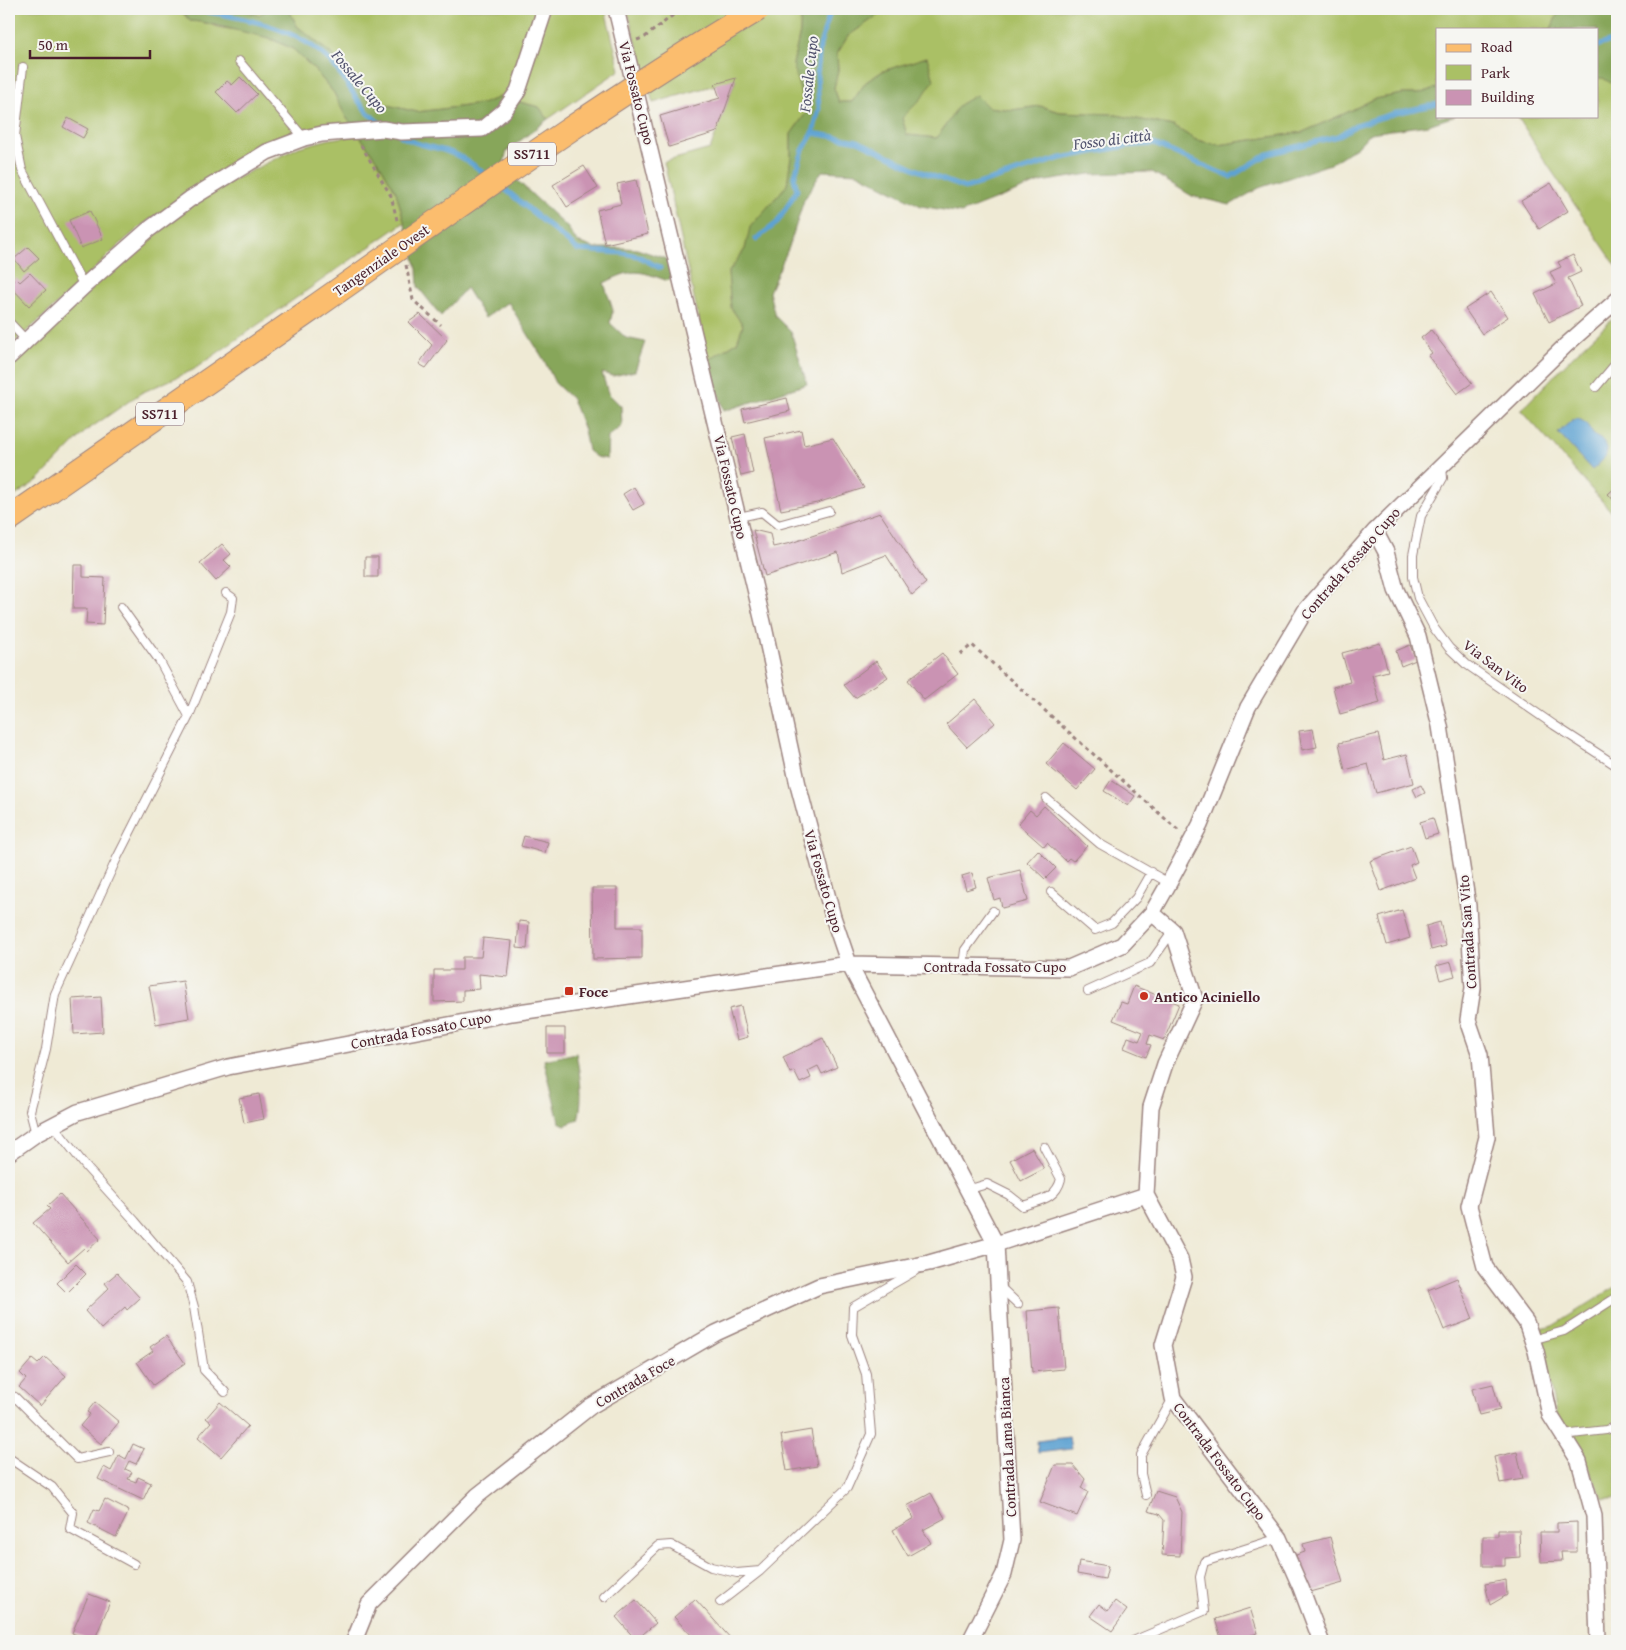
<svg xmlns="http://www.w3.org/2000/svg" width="1626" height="1650" font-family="'Gentium Book Plus',serif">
<rect width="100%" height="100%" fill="#f6f6f2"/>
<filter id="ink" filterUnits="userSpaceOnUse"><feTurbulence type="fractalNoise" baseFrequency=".02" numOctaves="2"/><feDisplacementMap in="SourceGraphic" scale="10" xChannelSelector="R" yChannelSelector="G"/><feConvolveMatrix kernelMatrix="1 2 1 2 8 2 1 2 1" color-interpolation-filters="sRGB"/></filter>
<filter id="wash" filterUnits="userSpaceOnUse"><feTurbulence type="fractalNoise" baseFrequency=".0096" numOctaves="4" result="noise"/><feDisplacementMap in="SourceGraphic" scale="20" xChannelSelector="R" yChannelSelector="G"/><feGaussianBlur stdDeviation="1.12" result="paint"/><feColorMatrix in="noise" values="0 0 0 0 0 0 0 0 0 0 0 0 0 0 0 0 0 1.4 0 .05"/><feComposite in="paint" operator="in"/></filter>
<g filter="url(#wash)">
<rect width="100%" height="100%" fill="#efead5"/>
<path fill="#aac065" stroke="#7a7048" d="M 9,9 L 170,9 L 183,13 L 190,21 L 202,22 L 222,28 L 245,31 L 269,38 L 293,49 L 314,69 L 334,93 L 346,117 L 353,126 L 333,126 L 305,130 L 287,135 L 251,155 L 149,220 L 127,238 L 41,319 L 9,346 Z
M 240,9 L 605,9 L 620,70 L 548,119 L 539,107 L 500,97 L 482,104 L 417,112 L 370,101 L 359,82 L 335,57 L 297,26 L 290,12 L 270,9 L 259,15 Z
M 627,9 L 801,9 L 800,32 L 793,64 L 806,113 L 791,134 L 791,157 L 787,185 L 751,227 L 745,249 L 728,273 L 731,308 L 743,325 L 737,342 L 708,360 L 664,162 L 710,149 L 736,79 L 653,103 Z
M 887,9 L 1560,9 L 1551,29 L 1437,29 L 1437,88 L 1418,94 L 1403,94 L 1374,99 L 1348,112 L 1303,132 L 1219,145 L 1196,140 L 1173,126 L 1111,114 L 1060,112 L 1040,106 L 1012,110 L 988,107 L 945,126 L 937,138 L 907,135 L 902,118 L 921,99 L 927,57 L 883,71 L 866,82 L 852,102 L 839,102 L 834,88 L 838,70 L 837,54 L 848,36 Z
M 1603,77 L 1617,87 L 1617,267 L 1545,161 L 1518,117 L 1597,116 L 1597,78 Z
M 360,135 L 381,166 L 396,192 L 405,222 L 193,370 L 141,393 L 86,431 L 38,480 L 9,500 L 9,367 L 103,278 L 165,225 L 213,190 L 299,147 L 330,139 Z
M 1617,315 L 1617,518 L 1521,410 L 1574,355 Z
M 1617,1286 L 1617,1498 L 1603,1498 L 1580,1450 L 1557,1420 L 1539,1329 L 1551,1327 Z"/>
<path fill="#87a65a" stroke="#686242" d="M 170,9 L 240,9 L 258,15 L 270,9 L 290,12 L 297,26 L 335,57 L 359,82 L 370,101 L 417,112 L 482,104 L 500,97 L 539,107 L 548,119 L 507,151 L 503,167 L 568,228 L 577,242 L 594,248 L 624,248 L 637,249 L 667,259 L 674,273 L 668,281 C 638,270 633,268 604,283 L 613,310 L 610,323 L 626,338 L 645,342 L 635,371 L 613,376 L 602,373 L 608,393 L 621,406 L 622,426 L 608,437 L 607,459 L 596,457 L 588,451 L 584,430 L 572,399 L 555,383 L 544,360 L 508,302 L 485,318 L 466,288 L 441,316 L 418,287 L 417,269 L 396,192 L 381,166 L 346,117 L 334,93 L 314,69 L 293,49 L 269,38 L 202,22 L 190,21 L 183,13 Z
M 801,9 L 887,9 L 848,36 L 837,54 L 838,70 L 834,88 L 839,102 L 852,102 L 866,82 L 883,71 L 927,57 L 934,80 L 921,99 L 902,118 L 907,135 L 937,138 L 959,105 L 976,95 L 988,107 L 1012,110 L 1040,106 L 1060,112 L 1111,114 L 1173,126 L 1196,140 L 1219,145 L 1303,132 L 1348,112 L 1374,99 L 1403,94 L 1418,94 L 1437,88 L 1437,116 L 1455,116 L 1428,125 L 1370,133 L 1358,146 L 1330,164 L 1259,188 L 1230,205 L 1192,196 L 1152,172 L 1090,174 L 1040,182 L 961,213 L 921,206 L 857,173 L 822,171 L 804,200 L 789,247 L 769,292 L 775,316 L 791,332 L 807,384 L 724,411 L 708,360 L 737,342 L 743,325 L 731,308 L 728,273 L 745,249 L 750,227 L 787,185 L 791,157 L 791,134 L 806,113 L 793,64 L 800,32 Z
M 1560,9 L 1617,9 L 1617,87 L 1603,78 L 1597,78 L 1597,29 L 1551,29 Z
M 576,1053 C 580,1076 584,1097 578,1120 L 565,1125 L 559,1122 L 544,1060 Z"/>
<path fill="#5da2d2" stroke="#54607e" d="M 1578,419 C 1588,422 1588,428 1594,435 C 1597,438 1601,439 1604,442 C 1613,453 1600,463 1592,470 L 1558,433 L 1572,420 Z
M 1069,1437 L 1071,1449 L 1038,1453 L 1037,1441 Z"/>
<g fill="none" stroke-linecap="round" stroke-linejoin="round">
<path stroke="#5da2d2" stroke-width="5" d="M 186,9 C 199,11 212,12 225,15 C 263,22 305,34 332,63 C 350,84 359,110 383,125
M 1597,46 L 1617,39
M 813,133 L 858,141 L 920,171 L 965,188 L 1061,158 L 1127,146 L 1154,144 L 1230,177 L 1268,154 L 1338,136 L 1356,125 L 1396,113 L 1437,104
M 401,136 C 415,145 430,146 446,151 C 463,156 475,166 489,177
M 500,185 L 578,250 L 623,253 L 638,256 L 660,268
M 756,239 L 777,223 L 797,190 L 794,178 L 803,150 L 813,133 L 819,109 L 817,75 L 820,45 L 830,12"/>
</g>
<g id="blocks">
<path fill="#ca93b3" d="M 240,77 L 257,94 L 237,113 L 216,92 L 227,81 L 232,85 Z
M 736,78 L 717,132 L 669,147 L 660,116 L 720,98 L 715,84 Z
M 68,118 L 88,129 L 83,138 L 63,127 Z
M 584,166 L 598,188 L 567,207 L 553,185 Z
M 636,180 L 648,234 L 605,244 L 597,210 L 621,204 L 617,184 Z
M 1551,183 L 1568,211 L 1539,229 L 1521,201 Z
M 90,211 L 103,239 L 81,248 L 69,220 Z
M 28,247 L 39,258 L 24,271 L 14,259 Z
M 1573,255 L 1581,272 L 1568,278 L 1581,306 L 1549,322 L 1535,294 L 1556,284 L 1550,272 L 1561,267 L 1558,262 Z
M 30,273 L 46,290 L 29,306 L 9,285 L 16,278 L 20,282 Z
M 1491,292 L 1508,317 L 1482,334 L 1465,309 Z
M 420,314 L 447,340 L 426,368 L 419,364 L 432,345 L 409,322 Z
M 1431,330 L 1472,383 L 1457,394 L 1428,356 L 1432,353 L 1421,338 Z
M 787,398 L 790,411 L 745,422 L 742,409 Z
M 801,430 L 804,445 L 833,438 L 864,488 L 817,503 L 781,510 L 765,438 Z
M 745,434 L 753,473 L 741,476 L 732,437 Z
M 1617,486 L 1617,504 L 1608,494 Z
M 634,487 L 644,504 L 633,510 L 623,494 Z
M 880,513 L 926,583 L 912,595 L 886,555 L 842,572 L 838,552 L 765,576 L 753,530 L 770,534 L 773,547 L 791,543 Z
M 222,544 L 231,554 L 224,560 L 231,567 L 216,581 L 200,563 Z
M 365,557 L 378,557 L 378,577 L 365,577 Z
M 74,565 L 83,565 L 83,577 L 105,578 L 103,625 L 86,624 L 87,609 L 73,609 Z
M 1380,643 L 1388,671 L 1372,675 L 1380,703 L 1340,714 L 1333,687 L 1350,682 L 1342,653 Z
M 1410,645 L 1416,660 L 1401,666 L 1396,651 Z
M 942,653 L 958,674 L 924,700 L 908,680 Z
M 876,661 L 888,677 L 855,698 L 844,685 Z
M 975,699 L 995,723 L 967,747 L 946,724 Z
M 1313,729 L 1317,747 L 1302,750 L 1299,731 Z
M 1378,734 L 1384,760 L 1407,754 L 1414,783 L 1376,793 L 1368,764 L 1345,770 L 1339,743 Z
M 1064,743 L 1095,769 L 1077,790 L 1046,764 Z
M 1111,780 L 1135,796 L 1128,806 L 1104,791 Z
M 1421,785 L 1425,793 L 1417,797 L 1413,789 Z
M 1044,806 L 1087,846 L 1073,861 L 1069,858 L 1066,861 L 1047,843 L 1044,847 L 1018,824 L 1030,810 L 1036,815 Z
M 1433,818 L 1438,834 L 1425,838 L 1420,822 Z
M 524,836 L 548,842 L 545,853 L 521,846 Z
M 1411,846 L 1417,862 L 1410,865 L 1415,878 L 1381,891 L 1370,861 Z
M 1038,850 L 1056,868 L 1045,879 L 1027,862 Z
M 1020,870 L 1028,901 L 1002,908 L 1000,898 L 994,900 L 988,878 Z
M 972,873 L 976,887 L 966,890 L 962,876 Z
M 592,888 L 617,888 L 617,927 L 642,927 L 642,958 L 593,959 Z
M 1402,910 L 1410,938 L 1387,945 L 1379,917 Z
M 519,921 L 529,922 L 527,949 L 517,948 Z
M 1440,922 L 1446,946 L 1431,950 L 1426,926 Z
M 483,938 L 512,941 L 508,977 L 479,974 L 480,989 L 463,990 L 463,1001 L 434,1002 L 434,970 L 462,970 L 462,957 L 481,957 Z
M 1451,962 L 1455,976 L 1440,980 L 1436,966 Z
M 183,981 L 189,1018 L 156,1024 L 149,986 Z
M 1134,986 L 1179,1004 L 1164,1040 L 1150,1035 L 1147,1044 L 1151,1045 L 1146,1057 L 1124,1048 L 1128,1037 L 1139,1041 L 1143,1032 L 1113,1020 L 1121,1002 L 1127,1004 Z
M 101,997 L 103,1032 L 74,1034 L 72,999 Z
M 741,1006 L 748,1037 L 737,1040 L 729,1009 Z
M 547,1028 L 565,1028 L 565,1053 L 547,1053 Z
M 823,1038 L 837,1067 L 822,1074 L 818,1066 L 808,1071 L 811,1078 L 800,1083 L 794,1071 L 790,1073 L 783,1057 Z
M 259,1094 L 264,1119 L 244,1123 L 239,1098 Z
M 1032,1148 L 1044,1169 L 1021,1181 L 1010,1160 Z
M 60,1194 L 100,1239 L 87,1251 L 84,1248 L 68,1262 L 33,1223 L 50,1209 L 47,1206 Z
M 76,1264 L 86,1274 L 67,1293 L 57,1283 Z
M 117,1273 L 140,1298 L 127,1310 L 125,1307 L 101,1329 L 85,1311 L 109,1288 L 105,1283 Z
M 1457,1278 L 1473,1319 L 1444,1330 L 1428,1290 Z
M 1059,1308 L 1064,1369 L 1032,1372 L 1027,1311 Z
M 166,1336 L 185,1363 L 153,1385 L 137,1362 L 153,1351 L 150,1347 Z
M 45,1357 L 66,1376 L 40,1406 L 19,1387 L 26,1379 L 20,1373 L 32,1359 L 38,1364 Z
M 1493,1384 L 1500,1410 L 1479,1415 L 1472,1389 Z
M 95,1402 L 119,1422 L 101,1444 L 80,1426 L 90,1414 L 87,1412 Z
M 220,1402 L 248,1426 L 221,1457 L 198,1437 L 211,1422 L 206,1418 Z
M 811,1430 L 817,1466 L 787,1471 L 781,1435 Z
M 133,1444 L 144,1449 L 136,1464 L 129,1461 L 125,1469 L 132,1472 L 128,1479 L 136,1482 L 138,1477 L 151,1483 L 143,1500 L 98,1479 L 104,1467 L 111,1471 L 119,1455 L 126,1459 Z
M 1517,1452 L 1523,1479 L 1500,1483 L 1494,1457 Z
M 1055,1465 L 1073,1465 L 1085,1479 L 1081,1488 L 1088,1492 L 1077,1516 L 1040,1502 Z
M 1156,1491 L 1175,1497 L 1182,1512 L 1180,1556 L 1162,1555 L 1164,1520 L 1159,1514 L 1148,1511 Z
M 931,1493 L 945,1518 L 923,1530 L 931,1543 L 908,1556 L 893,1530 L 914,1518 L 907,1506 Z
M 105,1499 L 129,1511 L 116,1537 L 88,1523 L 94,1509 L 99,1511 Z
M 1577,1522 L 1577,1552 L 1561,1552 L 1562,1561 L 1541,1562 L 1540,1532 L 1557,1532 L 1557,1523 Z
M 1498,1530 L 1519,1530 L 1520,1557 L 1505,1558 L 1505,1566 L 1483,1566 L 1483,1536 L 1498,1536 Z
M 1330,1537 L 1343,1583 L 1307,1593 L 1296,1555 L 1305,1552 L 1303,1544 Z
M 1079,1561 L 1108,1566 L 1105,1579 L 1077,1574 Z
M 1506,1580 L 1507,1595 L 1490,1605 L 1485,1584 Z
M 89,1594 L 110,1602 L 94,1641 L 72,1633 Z
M 695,1599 L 733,1641 L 697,1641 L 674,1617 Z
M 636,1600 L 656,1623 L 636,1640 L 616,1617 Z
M 1115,1601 L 1127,1610 L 1112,1631 L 1090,1616 L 1099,1604 L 1108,1611 Z
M 1250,1608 L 1258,1633 L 1232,1641 L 1222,1641 L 1215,1619 Z"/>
</g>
</g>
<g filter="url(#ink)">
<use href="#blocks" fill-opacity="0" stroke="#9c8480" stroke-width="1"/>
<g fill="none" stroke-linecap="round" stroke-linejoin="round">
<defs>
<path id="service" d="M 239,61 L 304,138
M 23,67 L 15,136 L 22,170 L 84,286
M 9,322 L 26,340
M 1596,387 L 1617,362
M 1442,467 L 1443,478 L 1421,516 L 1413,555 L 1413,577 L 1418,598 L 1434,628 L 1449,648 L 1466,664 L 1554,725 L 1617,766
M 739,517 L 762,512 L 778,525 L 829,511
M 189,716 L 231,612 L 233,598 L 226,593
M 1046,798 L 1100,844 L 1169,883
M 1051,892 L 1095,930 L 1112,923 L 1136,898 L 1151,872
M 963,966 L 965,950 L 993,911
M 1088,991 L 1150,963 L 1173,931
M 53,1125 L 87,1168 L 135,1221 L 187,1282 L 194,1307 L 204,1370 L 225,1392
M 36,1134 L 30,1111 L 46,1049 L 55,994 L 117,858 L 189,716 L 159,660 L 121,607
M 967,1190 L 987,1184 L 1009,1195 L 1023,1206 C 1040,1200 1056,1199 1061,1179 L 1044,1147
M 1000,1287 L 1018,1304
M 1532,1340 L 1564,1331 L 1617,1297
M 9,1402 L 15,1397 L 77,1459 L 109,1452
M 1563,1435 L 1606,1430 L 1617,1426
M 9,1458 L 52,1487 L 73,1513 L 70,1529 L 134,1564
M 1146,1495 L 1141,1474 L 1141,1455 L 1173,1398
M 604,1597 L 658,1546 L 671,1545 L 711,1567 L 737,1573 L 760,1571
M 720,1602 L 760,1571 L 847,1488 L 871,1434 L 866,1374 L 852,1335 L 853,1307 L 915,1271
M 1133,1641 L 1204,1611 L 1200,1577 L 1204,1562 L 1279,1538"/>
<path id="minor" d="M 616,9 L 763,622 L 798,785 L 833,917 L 849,964 L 996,1244 L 1012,1540 L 1004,1574 L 970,1641
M 9,357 L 84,286 L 148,230 L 190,199 L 267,152 L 304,138 L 322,134 L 383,129 L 402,132 L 482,129 L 504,111 L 518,91 L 545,9
M 1375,531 L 1386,552 L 1396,590 L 1418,636 L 1440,726 L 1468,906 L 1473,988 L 1468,1020 L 1480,1055 L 1487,1137 L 1469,1206 L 1485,1267 L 1526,1322 L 1536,1351 L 1550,1415 L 1579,1461 L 1594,1516 L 1598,1641
M 1152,913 L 1173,931 L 1195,999 L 1165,1064 L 1151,1107 L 1146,1195 L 1180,1259 L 1184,1277 L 1163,1345 L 1173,1398 L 1279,1538 L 1301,1588 L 1321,1641
M 9,1153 L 36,1134 L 78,1112 L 228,1067 L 512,1013 L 849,964 L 1069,968 L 1122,945 L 1152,913 L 1169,883 L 1200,825 L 1248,707 L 1305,611 L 1375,531 L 1566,345 L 1617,300
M 354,1641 L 369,1604 L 477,1496 L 591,1406 L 716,1333 L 819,1286 L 929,1263 L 996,1244 L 1146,1195"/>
<path id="primary" d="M 9,519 L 312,309"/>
</defs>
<use href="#service" stroke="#9c8480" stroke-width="10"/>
<use href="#minor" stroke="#9c8480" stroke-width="18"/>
<use href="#primary" stroke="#9c8480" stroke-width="26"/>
<path stroke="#9c8480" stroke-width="3" stroke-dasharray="4 4" stroke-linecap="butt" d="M 637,40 L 645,37 L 681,9
M 361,145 L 391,196 L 398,224
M 406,265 L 413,300 L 441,325
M 960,654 L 972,645 L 1180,832"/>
<use href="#service" stroke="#fff" stroke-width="8"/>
<use href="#minor" stroke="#fff" stroke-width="15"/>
<use href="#primary" stroke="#fbbd6e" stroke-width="24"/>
<defs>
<path id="primary-bridge" d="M 312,309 C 459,206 604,101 758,9"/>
</defs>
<use href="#primary-bridge" stroke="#9c8480" stroke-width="26" stroke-linecap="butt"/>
<use href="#primary-bridge" stroke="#fbbd6e" stroke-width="24"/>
</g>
</g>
<g fill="#c8321e" stroke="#f6f6f2" stroke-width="2">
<rect x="564" y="986" width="10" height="10" rx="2.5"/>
<circle cx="1144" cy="996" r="5"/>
</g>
<g text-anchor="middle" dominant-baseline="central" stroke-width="4" stroke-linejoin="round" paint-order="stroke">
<g fill="#f6f6f2" stroke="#7e6067" stroke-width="1">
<rect x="508" y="142.5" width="48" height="23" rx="4"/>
<rect x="136" y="402.5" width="48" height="23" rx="4"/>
</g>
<g font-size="14" font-weight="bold" fill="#4a1f2b">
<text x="532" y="154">SS711</text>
<text x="160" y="414">SS711</text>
</g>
<g font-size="15" fill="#4a1f2b" stroke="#f6f6f2">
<text transform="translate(637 93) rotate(76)">Via Fossato Cupo</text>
<text transform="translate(381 260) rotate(-35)">Tangenziale Ovest</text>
<text transform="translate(731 487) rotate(77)">Via Fossato Cupo</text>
<text transform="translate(1350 563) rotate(-49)">Contrada Fossato Cupo</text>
<text transform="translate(1496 666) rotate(37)">Via San Vito</text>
<text transform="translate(824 881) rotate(74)">Via Fossato Cupo</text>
<text transform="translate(1467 932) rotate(-94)">Contrada San Vito</text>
<text x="995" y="966">Contrada Fossato Cupo</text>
<text transform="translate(421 1030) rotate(-11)">Contrada Fossato Cupo</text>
<text transform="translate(635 1381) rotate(-30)">Contrada Foce</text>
<text transform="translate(1007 1447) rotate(-93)">Contrada Lama Bianca</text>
<text transform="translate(1220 1461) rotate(53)">Contrada Fossato Cupo</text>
</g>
<g font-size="15" font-weight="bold" fill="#4a1f2b" stroke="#f6f6f2" text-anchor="start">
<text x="579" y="991">Foce</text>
<text x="1154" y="996">Antico Aciniello</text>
</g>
<g font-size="16" font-style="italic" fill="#52536e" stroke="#f6f6f2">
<text transform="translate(808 74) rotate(-84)">Fossale Cupo</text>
<text transform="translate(360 81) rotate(50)">Fossale Cupo</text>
<text transform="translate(1112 139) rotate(-7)">Fosso di città</text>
</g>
</g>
<rect width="1626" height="1650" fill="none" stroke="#f6f6f2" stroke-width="30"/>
<rect x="1436" y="28" width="162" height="90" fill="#f6f6f2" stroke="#b1a0a2"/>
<rect x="1446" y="44" width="25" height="8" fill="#fbbd6e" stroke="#b1a0a2"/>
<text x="1481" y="52" font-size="15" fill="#4a1f2b">Road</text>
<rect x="1446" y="65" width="25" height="15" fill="#aac065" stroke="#b1a0a2"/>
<text x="1481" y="78" font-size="15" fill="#4a1f2b">Park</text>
<rect x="1446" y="90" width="25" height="15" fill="#ca93b3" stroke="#b1a0a2"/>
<text x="1481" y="102" font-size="15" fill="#4a1f2b">Building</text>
<path d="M30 50v8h120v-8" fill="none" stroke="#4a1f2b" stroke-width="2.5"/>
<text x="38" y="50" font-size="15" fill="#4a1f2b" stroke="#f6f6f2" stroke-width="4" paint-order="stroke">50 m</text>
</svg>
